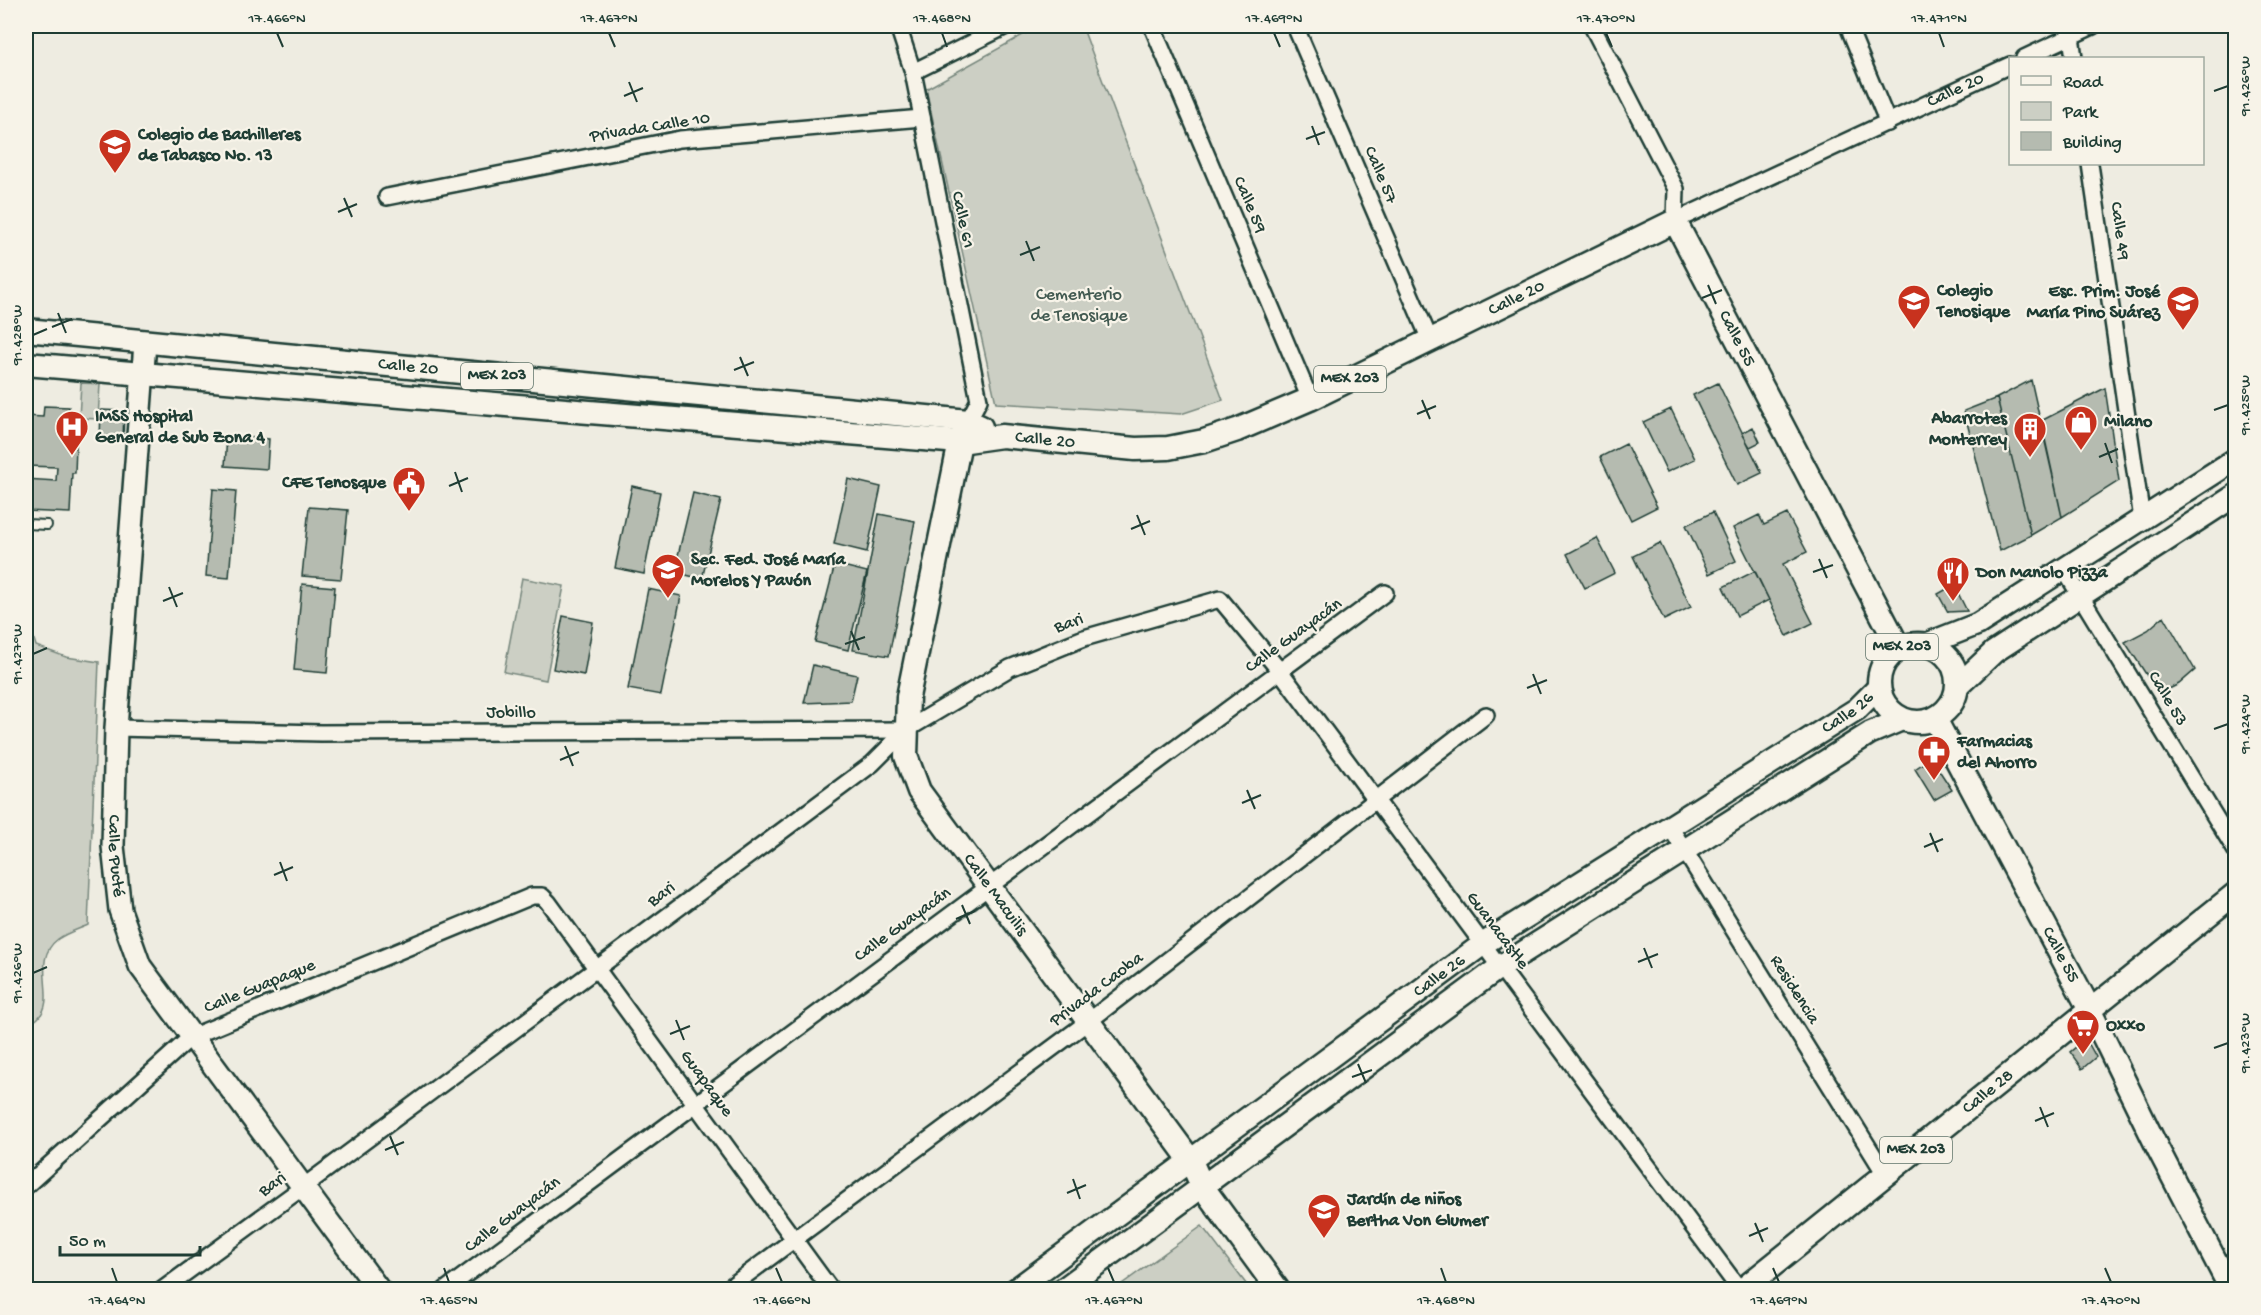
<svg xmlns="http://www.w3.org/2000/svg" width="2261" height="1315" font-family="'Gochi Hand',sans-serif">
<rect width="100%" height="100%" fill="#eeece1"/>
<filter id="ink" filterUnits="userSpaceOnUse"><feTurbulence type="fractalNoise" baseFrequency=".0167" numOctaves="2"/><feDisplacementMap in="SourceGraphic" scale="12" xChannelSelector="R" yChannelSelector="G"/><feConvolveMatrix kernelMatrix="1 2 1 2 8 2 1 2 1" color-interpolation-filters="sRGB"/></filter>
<g filter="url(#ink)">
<path fill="#cccfc4" stroke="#76867c" stroke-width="1.5" d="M 1039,26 L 1082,26 L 1223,400 L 1181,414 L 996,403 L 926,89 Z
M 81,383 L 100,384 L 98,419 L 79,418 Z
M 522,578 L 564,586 L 546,680 L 504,672 Z
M 26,613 L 36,646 L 66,657 L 99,662 L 88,925 C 79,929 66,933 58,939 C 29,961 59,998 38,1018 C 35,1021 29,1023 26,1025 Z
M 1202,1226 L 1250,1289 L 1115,1289 Z"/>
<path fill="#b5bbb0" stroke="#1f3d34" stroke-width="1.5" d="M 2031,380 L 2062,517 L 2031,535 L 1997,398 Z
M 1718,383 L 1762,473 L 1737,485 L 1693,395 Z
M 2105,388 L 2119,481 L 2062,517 L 2041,421 Z
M 1997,398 L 2031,535 L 2000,551 L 1964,411 Z
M 44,406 L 69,407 L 68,418 L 77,419 L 75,473 L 72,473 L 70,513 L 26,511 L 26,479 L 56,481 L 57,467 L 26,466 L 26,416 L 43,417 Z
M 1671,409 L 1695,459 L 1667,472 L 1643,422 Z
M 101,410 L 124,411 L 123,440 L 100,439 Z
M 1753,427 L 1760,442 L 1750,447 L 1742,433 Z
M 227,436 L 269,439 L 267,469 L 225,466 Z
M 1626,444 L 1657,507 L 1631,520 L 1600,457 Z
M 848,479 L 881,487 L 867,552 L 834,544 Z
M 632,486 L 660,492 L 644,574 L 615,568 Z
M 213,489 L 236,491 L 229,578 L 206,576 Z
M 693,493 L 721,500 L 702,579 L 674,572 Z
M 309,507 L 348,510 L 341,579 L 302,576 Z
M 1713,512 L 1736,561 L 1709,574 L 1686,525 Z
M 879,514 L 915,521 L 889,656 L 853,650 Z
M 1787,514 L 1807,552 L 1783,564 L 1813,623 L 1787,636 L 1733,528 L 1759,515 L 1764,525 Z
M 1597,538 L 1615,573 L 1585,588 L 1567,554 Z
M 1660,543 L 1691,607 L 1664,620 L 1633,556 Z
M 835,564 L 867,572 L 848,650 L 815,642 Z
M 1755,571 L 1769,600 L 1737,616 L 1723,587 Z
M 302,584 L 335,587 L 327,673 L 294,670 Z
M 1954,585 L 1967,611 L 1948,612 L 1938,594 Z
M 648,589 L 681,596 L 661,695 L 628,689 Z
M 563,616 L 593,622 L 584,675 L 553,669 Z
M 2164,616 L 2195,670 L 2179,684 L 2159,694 L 2125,642 L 2148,630 Z
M 813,665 L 857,675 L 851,701 L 804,703 Z
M 1931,758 L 1952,790 L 1934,800 L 1915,769 Z
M 2086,1039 L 2096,1057 L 2082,1069 L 2070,1052 Z"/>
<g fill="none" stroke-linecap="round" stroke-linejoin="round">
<defs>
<path id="lane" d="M 26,524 L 47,525"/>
<g id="street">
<path d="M 898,26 L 913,72 L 979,400 L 968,421"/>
<path d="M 1152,26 L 1310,399"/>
<path d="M 1295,26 L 1430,340"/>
<path id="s1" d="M 1592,26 L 1676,189 L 1675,221 L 2010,65"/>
<path d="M 1848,26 L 1888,123"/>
<path d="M 2070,29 L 2074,58"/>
<path d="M 2024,58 L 2093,26"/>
<path d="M 913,72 L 1006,26"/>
<path d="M 2090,164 L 2142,519"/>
<path d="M 387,197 L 680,139 L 922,118"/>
<path d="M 2064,569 L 2236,851"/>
<path d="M 116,728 L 321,733 L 906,730"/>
<path d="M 1670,827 L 1885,1174"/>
<path d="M 26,1186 L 191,1037 L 532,896 L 542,896 L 548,902 L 831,1290"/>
<path d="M 162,1290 L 303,1187 L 872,764 L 906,730 L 1010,668 L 1084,638 L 1220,599 L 1280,671 L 1740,1290"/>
<path d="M 445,1290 L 1385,593"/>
<path d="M 726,1290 L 1089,1021 L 1486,715"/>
</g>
<g id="secondary">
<path id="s2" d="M 145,343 L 116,728 L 113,846 L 120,910 L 140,966 L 379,1290"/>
<path d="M 1927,644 L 1978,624 L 2236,459"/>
<path d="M 1958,686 L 1994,652 L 2236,495"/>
<path id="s3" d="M 1015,1290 L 1483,944 L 1857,709 L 1879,687"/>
<path d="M 1062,1290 L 1500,967 L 1870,733 L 1903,719"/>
<path d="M 2231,1290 L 2158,1149 L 2090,1010 L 2236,893"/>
</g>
<g id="primary">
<path id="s4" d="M 26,330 L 968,421 L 981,427"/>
<path id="s5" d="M 26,364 L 577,411 L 960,442 L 1002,436 L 1135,449 L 1168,448 L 1204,441 L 1237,430 L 1310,399 L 1675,221 L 1899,648"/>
<path id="s6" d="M 968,421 L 960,442 L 908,697 L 906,756 L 919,791 L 1191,1161 L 1202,1186 L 1278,1290"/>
<circle cx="1918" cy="683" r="39"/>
<path id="s7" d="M 1742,1290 L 2090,1010 L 1935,719"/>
</g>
</defs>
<use href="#lane" stroke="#1f3d34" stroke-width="12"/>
<use href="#street" stroke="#1f3d34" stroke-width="20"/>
<use href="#secondary" stroke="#1f3d34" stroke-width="26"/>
<use href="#primary" stroke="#1f3d34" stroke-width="27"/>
<use href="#lane" stroke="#f7f3e8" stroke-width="8"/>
<use href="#street" stroke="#f7f3e8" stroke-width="15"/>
<use href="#secondary" stroke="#f7f3e8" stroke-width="21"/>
<use href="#primary" stroke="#f7f3e8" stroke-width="22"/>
</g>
</g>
<path fill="none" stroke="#1f3d34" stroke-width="2" d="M 277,33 L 283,47M 609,33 L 615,47M 942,33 L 947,47M 1274,33 L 1280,47M 1606,33 L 1612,47M 1939,33 L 1944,47M 629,82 L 637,102M 2214,91 L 2228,86M 624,96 L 643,88M 1312,126 L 1319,145M 1306,139 L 1325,132M 344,198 L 352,217M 338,212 L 357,204M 1026,241 L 1034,261M 1020,255 L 1040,247M 1708,285 L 1716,304M 1702,298 L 1722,290M 58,313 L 66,333M 52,327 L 72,319M 33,335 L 47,329M 740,357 L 748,376M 734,370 L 754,362M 1422,400 L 1430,419M 2214,410 L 2228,405M 1417,414 L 1436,406M 2105,443 L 2112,463M 2099,457 L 2118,449M 455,472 L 462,492M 449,486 L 468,478M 1137,515 L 1145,535M 1131,529 L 1150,521M 1819,559 L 1827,578M 1813,572 L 1833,565M 169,587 L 177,607M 163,601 L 183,593M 851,631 L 859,650M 845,644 L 865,637M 33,654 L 47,648M 1533,674 L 1541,694M 1527,688 L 1547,680M 2214,729 L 2228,724M 565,746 L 573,766M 560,760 L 579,752M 1247,790 L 1255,809M 1242,803 L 1261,795M 1930,833 L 1938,852M 1924,847 L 1943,839M 280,862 L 287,881M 274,875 L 293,867M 962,905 L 970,924M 956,919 L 975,911M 1644,948 L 1652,968M 1638,962 L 1658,954M 33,973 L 47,967M 676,1020 L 684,1040M 670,1034 L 690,1026M 2214,1048 L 2228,1043M 1358,1064 L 1366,1083M 1352,1077 L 1372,1070M 2040,1107 L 2048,1127M 2035,1121 L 2054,1113M 390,1136 L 398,1155M 385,1150 L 404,1142M 1073,1179 L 1080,1199M 1067,1193 L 1086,1185M 1755,1223 L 1763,1242M 1749,1236 L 1768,1228M 112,1268 L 117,1282M 444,1268 L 449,1282M 776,1268 L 782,1282M 1108,1268 L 1114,1282M 1441,1268 L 1446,1282M 1773,1268 L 1779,1282M 2105,1268 L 2111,1282"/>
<defs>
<symbol id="university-pin" viewBox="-11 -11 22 30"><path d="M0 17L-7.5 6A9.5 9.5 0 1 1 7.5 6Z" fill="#c8321e" stroke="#f7f3e8"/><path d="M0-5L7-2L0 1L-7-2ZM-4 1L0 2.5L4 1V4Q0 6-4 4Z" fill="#fff"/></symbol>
<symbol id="school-pin" viewBox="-11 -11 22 30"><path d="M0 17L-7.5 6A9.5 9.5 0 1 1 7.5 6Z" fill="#c8321e" stroke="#f7f3e8"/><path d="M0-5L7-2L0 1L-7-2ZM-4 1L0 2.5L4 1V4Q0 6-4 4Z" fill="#fff"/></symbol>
<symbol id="shop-pin" viewBox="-11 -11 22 30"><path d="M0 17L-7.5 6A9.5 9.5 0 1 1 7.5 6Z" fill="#c8321e" stroke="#f7f3e8"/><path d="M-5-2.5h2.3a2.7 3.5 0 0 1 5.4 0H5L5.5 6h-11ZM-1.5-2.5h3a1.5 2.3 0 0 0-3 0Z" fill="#fff"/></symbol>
<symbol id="hospital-pin" viewBox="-11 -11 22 30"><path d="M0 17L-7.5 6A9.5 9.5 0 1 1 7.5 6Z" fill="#c8321e" stroke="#f7f3e8"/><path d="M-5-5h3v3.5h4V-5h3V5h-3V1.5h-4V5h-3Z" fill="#fff"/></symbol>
<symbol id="building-pin" viewBox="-11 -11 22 30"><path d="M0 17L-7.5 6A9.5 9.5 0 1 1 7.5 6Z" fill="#c8321e" stroke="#f7f3e8"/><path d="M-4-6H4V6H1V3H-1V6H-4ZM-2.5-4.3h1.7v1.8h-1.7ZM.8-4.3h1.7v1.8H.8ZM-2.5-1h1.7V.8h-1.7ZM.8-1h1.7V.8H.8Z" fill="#fff"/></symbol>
<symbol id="civic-pin" viewBox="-11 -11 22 30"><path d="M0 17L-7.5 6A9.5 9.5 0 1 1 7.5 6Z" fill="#c8321e" stroke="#f7f3e8"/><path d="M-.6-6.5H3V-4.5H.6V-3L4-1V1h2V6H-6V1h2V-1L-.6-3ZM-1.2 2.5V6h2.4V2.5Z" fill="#fff"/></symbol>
<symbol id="restaurant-pin" viewBox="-11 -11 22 30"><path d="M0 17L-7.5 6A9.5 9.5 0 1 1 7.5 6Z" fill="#c8321e" stroke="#f7f3e8"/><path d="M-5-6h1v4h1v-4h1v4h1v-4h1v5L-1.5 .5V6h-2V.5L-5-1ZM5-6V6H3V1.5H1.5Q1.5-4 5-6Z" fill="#fff"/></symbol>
<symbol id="pharmacy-pin" viewBox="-11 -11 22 30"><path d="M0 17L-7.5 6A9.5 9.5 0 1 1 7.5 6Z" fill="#c8321e" stroke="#f7f3e8"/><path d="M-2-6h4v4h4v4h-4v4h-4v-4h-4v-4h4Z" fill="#fff"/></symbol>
<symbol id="supermarket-pin" viewBox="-11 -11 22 30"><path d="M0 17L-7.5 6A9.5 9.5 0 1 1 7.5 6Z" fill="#c8321e" stroke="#f7f3e8"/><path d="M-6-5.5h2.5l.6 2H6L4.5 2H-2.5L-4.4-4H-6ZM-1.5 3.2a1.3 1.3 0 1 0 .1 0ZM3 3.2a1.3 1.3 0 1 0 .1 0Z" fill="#fff"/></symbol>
</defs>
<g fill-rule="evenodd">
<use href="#university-pin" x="96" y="126" width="38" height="52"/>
<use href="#school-pin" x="1895" y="282" width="38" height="52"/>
<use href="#school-pin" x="2164" y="283" width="38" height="52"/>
<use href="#shop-pin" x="2062" y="403" width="38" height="52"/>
<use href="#hospital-pin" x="53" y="408" width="38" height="52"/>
<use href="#building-pin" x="2011" y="410" width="38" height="52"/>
<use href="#civic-pin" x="390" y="464" width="38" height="52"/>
<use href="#school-pin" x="649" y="551" width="38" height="52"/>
<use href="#restaurant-pin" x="1934" y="554" width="38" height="52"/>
<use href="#pharmacy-pin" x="1915" y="733" width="38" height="52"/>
<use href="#supermarket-pin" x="2064" y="1007" width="38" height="52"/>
<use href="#school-pin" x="1305" y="1191" width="38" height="52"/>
</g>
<g text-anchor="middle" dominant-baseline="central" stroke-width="4.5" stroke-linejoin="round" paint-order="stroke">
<g fill="#f7f3e8" stroke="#60746a" stroke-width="1.5">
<rect x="461" y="363" width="72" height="26" rx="4.5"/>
<rect x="1314" y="366" width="72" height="26" rx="4.5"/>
<rect x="1866" y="634" width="72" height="26" rx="4.5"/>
<rect x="1880" y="1137" width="72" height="26" rx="4.5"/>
</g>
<g font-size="16" font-weight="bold" fill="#1f3d34">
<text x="497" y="376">MEX 203</text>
<text x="1350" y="379">MEX 203</text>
<text x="1902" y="647">MEX 203</text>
<text x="1916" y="1150">MEX 203</text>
</g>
<g font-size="18" fill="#1f3d34" stroke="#f7f3e8">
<text stroke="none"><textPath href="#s1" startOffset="525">Calle 20</textPath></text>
<text transform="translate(650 128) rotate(-9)">Privada Calle 10</text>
<text transform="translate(1380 175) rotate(67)">Calle 57</text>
<text transform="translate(1249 205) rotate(67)">Calle 59</text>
<text transform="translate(962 220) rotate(78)">Calle 61</text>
<text transform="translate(2119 231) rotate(82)">Calle 49</text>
<text stroke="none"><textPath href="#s5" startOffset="1527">Calle 20</textPath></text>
<text stroke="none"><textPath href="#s5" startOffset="1836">Calle 55</textPath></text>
<text stroke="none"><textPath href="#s4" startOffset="384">Calle 20</textPath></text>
<text stroke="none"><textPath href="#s5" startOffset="1023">Calle 20</textPath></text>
<text transform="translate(1069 624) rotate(-20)">Bari</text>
<text transform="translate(1294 636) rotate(-36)">Calle Guayacán</text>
<text transform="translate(2167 699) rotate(59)">Calle 53</text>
<text stroke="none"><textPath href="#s3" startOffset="1014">Calle 26</textPath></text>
<text x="511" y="713">Jobillo</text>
<text stroke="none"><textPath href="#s2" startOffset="514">Calle Pucté</textPath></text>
<text transform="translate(662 895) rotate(-37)">Bari</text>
<text stroke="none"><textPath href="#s6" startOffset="508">Calle Macuilis</textPath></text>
<text transform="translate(903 925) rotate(-36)">Calle Guayacán</text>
<text transform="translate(1497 931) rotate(53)">Guanacastle</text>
<text transform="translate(2060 955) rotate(62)">Calle 55</text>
<text stroke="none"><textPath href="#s3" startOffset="528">Calle 26</textPath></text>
<text transform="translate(260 987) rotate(-22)">Calle Guapaque</text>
<text transform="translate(1097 990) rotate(-37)">Privada Caoba</text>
<text transform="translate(1794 990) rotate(58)">Residencia</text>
<text transform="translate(706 1084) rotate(54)">Guapaque</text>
<text stroke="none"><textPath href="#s7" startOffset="316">Calle 28</textPath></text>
<text transform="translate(273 1185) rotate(-36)">Bari</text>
<text transform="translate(513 1215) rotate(-37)">Calle Guayacán</text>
</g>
<g font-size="18" font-weight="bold" fill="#1f3d34" stroke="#f7f3e8" text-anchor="start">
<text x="138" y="135">Colegio de Bachilleres<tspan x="138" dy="21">de Tabasco No. 13</tspan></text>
<text x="1937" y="291">Colegio<tspan x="1937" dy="21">Tenosique</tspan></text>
<text x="2160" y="292" text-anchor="end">Esc. Prim. José<tspan x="2160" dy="21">María Pino Suárez</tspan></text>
<text x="95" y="417">IMSS Hospital<tspan x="95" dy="21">General de Sub Zona 4</tspan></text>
<text x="2007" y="419" text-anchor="end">Abarrotes<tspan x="2007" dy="21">Monterrey</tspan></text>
<text x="2104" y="422">Milano</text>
<text x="386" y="483" text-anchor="end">CFE Tenosque</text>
<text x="691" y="560">Sec. Fed. José María<tspan x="691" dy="21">Morelos Y Pavón</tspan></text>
<text x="1976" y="573">Don Manolo Pizza</text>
<text x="1957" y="742">Farmacias<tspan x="1957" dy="21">del Ahorro</tspan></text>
<text x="2106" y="1026">Oxxo</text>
<text x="1347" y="1200">Jardín de niños<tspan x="1347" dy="21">Bertha Von Glumer</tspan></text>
</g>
<g font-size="18" fill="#425a51" stroke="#f7f3e8">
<text x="1079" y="295">Cementerio<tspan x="1079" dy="21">de Tenosique</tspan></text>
</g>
</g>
<rect width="2261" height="1315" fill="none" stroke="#f7f3e8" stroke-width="66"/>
<rect x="2009" y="57" width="195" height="108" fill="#f7f3e8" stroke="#a1aaa0" stroke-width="1.5"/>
<rect x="2021" y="76" width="30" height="9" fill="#f7f3e8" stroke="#a1aaa0" stroke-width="1.5"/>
<text x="2063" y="87" font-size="18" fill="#1f3d34">Road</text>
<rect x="2021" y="102" width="30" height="18" fill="#cccfc4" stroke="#a1aaa0" stroke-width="1.5"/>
<text x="2063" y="117" font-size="18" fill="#1f3d34">Park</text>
<rect x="2021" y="132" width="30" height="18" fill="#b5bbb0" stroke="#a1aaa0" stroke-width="1.5"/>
<text x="2063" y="147" font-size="18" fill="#1f3d34">Building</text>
<path d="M60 1246v9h140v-9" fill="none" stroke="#1f3d34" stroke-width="3"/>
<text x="69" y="1246" font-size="18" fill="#1f3d34" stroke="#f7f3e8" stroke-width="4.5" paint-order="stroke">50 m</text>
<rect x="33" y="33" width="2195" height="1249" fill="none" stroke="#1f3d34" stroke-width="2"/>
<g font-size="15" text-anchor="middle" fill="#1f3d34">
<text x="277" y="22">17.466°N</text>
<text x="609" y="22">17.467°N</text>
<text x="942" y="22">17.468°N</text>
<text x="1274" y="22">17.469°N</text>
<text x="1606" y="22">17.470°N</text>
<text x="1939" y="22">17.471°N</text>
<text transform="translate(2244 86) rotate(-90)" y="5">91.426°W</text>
<text transform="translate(16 335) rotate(-90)" y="5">91.428°W</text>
<text transform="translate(2244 405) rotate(-90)" y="5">91.425°W</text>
<text transform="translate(16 654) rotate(-90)" y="5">91.427°W</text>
<text transform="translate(2244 724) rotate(-90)" y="5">91.424°W</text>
<text transform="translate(16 973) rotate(-90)" y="5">91.426°W</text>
<text transform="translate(2244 1043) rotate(-90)" y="5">91.423°W</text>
<text x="117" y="1304">17.464°N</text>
<text x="449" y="1304">17.465°N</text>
<text x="782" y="1304">17.466°N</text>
<text x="1114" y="1304">17.467°N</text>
<text x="1446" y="1304">17.468°N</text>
<text x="1779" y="1304">17.469°N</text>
<text x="2111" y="1304">17.470°N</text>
</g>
</svg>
